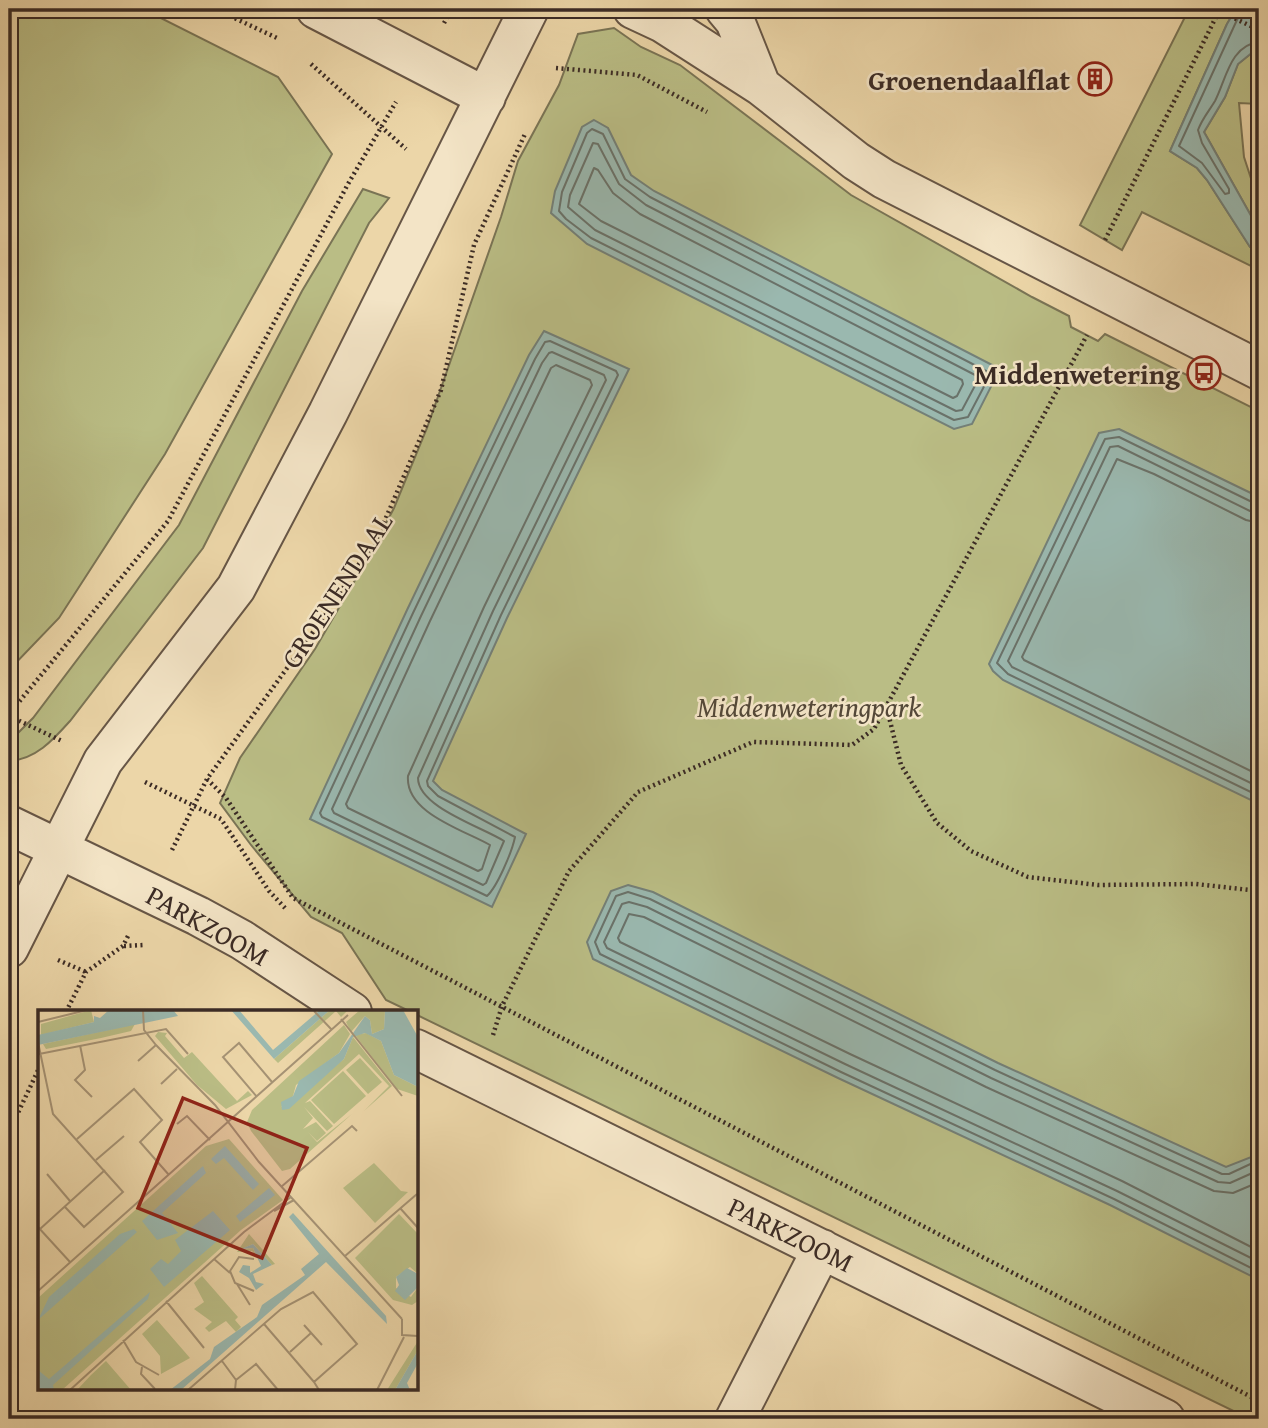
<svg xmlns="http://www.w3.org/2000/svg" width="1268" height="1428" font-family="'Gentium Book Plus',serif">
<rect width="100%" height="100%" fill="#ecd6a8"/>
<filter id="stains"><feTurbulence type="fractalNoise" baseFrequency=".00286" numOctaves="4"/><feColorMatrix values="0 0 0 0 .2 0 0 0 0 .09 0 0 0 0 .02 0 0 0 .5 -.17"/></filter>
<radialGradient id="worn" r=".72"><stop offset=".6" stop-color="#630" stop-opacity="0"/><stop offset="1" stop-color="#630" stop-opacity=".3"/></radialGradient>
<path fill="#babd85" stroke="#7a7455" stroke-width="2" d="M 9,9 L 143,9 L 278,77 L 332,154 L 165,454 L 59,618 L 9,670 Z
M 1189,9 L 1236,9 L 1227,24 L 1170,151 L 1197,168 L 1207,180 L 1250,247 L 1259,250 L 1259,270 L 1142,212 L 1122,250 L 1080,225 Z
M 614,28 L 641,47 L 680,65 L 851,195 L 1032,297 L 1069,316 L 1071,327 L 1098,341 L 1105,334 L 1259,411 L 1259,1419 L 1250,1419 L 417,1015 L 416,1012 L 409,1011 L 386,1000 L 342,933 L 311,917 L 251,845 L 220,803 L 240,758 L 315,649 L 365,563 L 394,508 L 427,428 L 501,217 L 518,161 L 559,85 L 578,34 Z
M 1259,47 L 1259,104 L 1239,103 L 1244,157 L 1259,203 L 1259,230 L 1204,132 L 1225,97 L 1238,64 Z
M 363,189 L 389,198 L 369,223 L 203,548 L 70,721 C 53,740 35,760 9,761 L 9,742 L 33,718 L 179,525 L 302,291 Z"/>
<path fill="#9ab8af" stroke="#748078" stroke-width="2" d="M 1236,9 L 1259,9 L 1259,47 L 1238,64 L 1225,97 L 1204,132 L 1259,230 L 1259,250 L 1250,247 L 1207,180 L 1197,168 L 1170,151 L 1227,24 Z
M 594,120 L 608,128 L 631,175 L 654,191 L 1000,369 L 972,424 L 954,429 L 587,244 L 551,213 L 555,191 L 582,127 Z
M 544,331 L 629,369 L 507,618 L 433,781 L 442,790 L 526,834 L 492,907 L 310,819 L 407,610 L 529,355 Z
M 1119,429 L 1259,497 L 1259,804 L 1003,680 L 993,671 L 989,664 L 1099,433 Z
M 628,885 L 653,892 L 998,1063 L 1226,1167 L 1254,1156 L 1259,1145 L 1259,1280 L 1110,1205 L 838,1078 L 593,959 L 587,942 L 611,891 Z"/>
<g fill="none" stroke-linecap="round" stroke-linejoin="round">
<path stroke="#6a726a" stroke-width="2" d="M 1242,9 L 1179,146 L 1202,163 L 1225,194 L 1229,193 L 1229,189 L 1202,143 L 1198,130 C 1202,119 1209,111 1215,101 C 1226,80 1230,45 1259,42
M 592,129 L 603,134 L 625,179 L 650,197 L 988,372 L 989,377 L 968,417 L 954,420 L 591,238 L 566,219 L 559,211 L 562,192 L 587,133 Z
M 593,143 L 598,144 L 619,184 L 646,205 L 977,376 L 978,380 L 962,410 L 956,411 L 595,230 L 568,207 L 570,195 Z
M 594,168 L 598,170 L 613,193 L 640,214 L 962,380 L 963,384 L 957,396 L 953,398 L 601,221 L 579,204 Z
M 550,341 L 616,371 L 618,375 L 501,615 L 427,781 L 428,786 L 438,796 L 515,837 C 512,852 497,887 487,896 L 322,817 L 320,813 L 413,613 L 535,359 L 545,342 Z
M 552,352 L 604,375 L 606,380 L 493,611 L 418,778 C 418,807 482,827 504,841 L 486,883 L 483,885 L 334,813 L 332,809 L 421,616 L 542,363 L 549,353 Z
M 556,365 L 590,380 L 592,385 L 484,607 L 408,776 C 405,813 464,830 490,845 L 482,869 L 478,871 L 348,808 L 346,804 L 430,621 L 551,368 Z
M 1259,503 L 1254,503 L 1119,437 L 1105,439 L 997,663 L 1008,674 L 1259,796
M 1259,512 L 1250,511 L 1118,446 L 1110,447 L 1008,661 L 1012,667 L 1259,787
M 1259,523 L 1246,520 L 1154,474 L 1117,459 L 1022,657 L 1024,660 L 1259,775
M 1259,1160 L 1229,1174 L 1222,1174 L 995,1070 L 650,899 L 628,892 L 616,896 L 595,942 L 600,954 L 841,1072 L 1114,1199 L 1259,1272
M 1259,1170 L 1230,1183 L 1218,1182 L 991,1078 L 647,907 L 629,902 L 622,904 L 604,942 L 607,948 L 845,1064 L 1117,1191 L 1259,1262
M 1259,1182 L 1233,1193 L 1214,1191 L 986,1087 L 644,917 L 629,914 L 618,938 L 620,942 L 850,1054 L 1122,1181 L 1259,1251"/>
<defs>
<path id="minor" d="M 316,9 L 486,97
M 633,9 L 663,23 L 761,86 L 856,161 L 884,179 L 1259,370
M 725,9 L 735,21 L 761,86
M 9,825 L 198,916 L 242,940 L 352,1012
M 9,948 L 103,761 L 236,588 L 328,413 L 529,9
M 416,1049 L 1165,1419
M 735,1419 L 822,1249"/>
</defs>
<use href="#minor" stroke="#675646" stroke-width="42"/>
<path stroke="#3b2b25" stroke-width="4.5" stroke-dasharray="2 3.5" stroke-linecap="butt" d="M 215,9 L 277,38
M 1215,9 L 1259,30
M 444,23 L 452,9
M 311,64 L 406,149
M 556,68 L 637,75 L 707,112
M 1105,240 L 1220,9
M 887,709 L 901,765 L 937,823 L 971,851 L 1028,877 L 1098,885 L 1196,884 L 1259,891
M 9,714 L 168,521 L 348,184 L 396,102
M 9,716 L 62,741
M 207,779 L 226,798 L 293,898 L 1259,1401
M 145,782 L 221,819 L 269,891 L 285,908
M 172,850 L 207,779 L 321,621 L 379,534 L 441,390 L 474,245 L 525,134
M 124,946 L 143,945
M 58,960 L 86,972
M 66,1012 L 86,972 L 123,946 L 128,936
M 493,1035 L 502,1006 L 569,871 L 638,792 L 753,742 L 852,745 L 874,729 L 1087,335
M 9,1132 L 40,1066"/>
<use href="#minor" stroke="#f3e4c6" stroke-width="38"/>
</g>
<defs>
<symbol id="building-ring" viewBox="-11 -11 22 22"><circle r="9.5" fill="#f3e4c6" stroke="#8f2418" stroke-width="1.5"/><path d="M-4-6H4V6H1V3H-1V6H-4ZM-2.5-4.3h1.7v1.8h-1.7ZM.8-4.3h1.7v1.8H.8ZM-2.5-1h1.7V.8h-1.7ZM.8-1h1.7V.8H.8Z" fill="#8f2418"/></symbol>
<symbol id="bus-ring" viewBox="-11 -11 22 22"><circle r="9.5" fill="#f3e4c6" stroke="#8f2418" stroke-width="1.5"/><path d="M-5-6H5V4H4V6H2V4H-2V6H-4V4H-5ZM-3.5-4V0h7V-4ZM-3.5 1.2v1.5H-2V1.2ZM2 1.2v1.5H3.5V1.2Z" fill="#8f2418"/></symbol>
</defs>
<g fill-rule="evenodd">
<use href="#building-ring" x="1076" y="60" width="38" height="38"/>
<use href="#bus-ring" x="1185" y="354" width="38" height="38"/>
</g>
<g text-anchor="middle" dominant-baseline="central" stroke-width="5" stroke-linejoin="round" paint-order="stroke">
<g font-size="28" font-weight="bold" fill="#3b2b25" stroke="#f3e4c6" text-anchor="end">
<text x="1070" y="79">Groenendaalflat</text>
<text x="1180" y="373">Middenwetering</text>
</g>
<g font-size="28" fill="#3b2b25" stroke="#f3e4c6">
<text transform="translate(336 590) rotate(-57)">GROENENDAAL</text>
<text transform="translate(208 925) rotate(29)">PARKZOOM</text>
<text transform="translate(791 1234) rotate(26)">PARKZOOM</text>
</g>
<g font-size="28" font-style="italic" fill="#544838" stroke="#f3e4c6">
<text x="809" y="706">Middenweteringpark</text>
</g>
</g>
<g transform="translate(38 1010)">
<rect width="380" height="380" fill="#ecd6a8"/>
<path d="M 53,0 L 56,12 L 3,25 L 3,14 ZM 292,0 L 310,0 L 303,7 L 298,1 L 240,53 L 236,49 ZM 322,0 L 347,0 L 346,19 L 334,24 L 332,10 L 327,6 L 313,22 L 308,12 ZM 97,14 L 93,21 L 63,28 L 8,39 L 5,34 ZM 306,15 L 312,24 L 301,43 L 258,75 L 255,86 L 242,98 L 306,49 L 315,27 L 354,76 L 326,101 L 351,76 L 321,44 L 267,93 L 272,91 L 295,116 L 289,121 L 266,97 L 275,108 L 265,119 L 278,112 L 288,123 L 279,131 L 270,122 L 279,132 L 314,104 L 252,159 L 244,161 L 213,121 L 209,112 L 214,100 ZM 120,22 L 129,23 L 127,26 L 146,48 L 154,42 L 199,91 L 210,81 L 214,85 L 188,99 L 159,75 L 117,26 ZM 328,23 L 343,31 L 356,65 L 380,77 L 380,86 L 359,79 L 317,25 ZM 322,48 L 344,72 L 330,84 L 308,60 ZM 305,61 L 328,86 L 296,114 L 273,90 ZM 191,129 L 245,190 L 203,220 L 24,380 L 0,380 L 0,288 L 168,136 ZM 336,153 L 363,181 L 370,182 L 337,213 L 305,178 ZM 361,204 L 380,224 L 380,264 L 372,257 L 358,267 L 358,278 L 373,287 L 380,277 L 380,291 L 374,295 L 355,290 L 317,248 ZM 211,224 L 237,254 L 234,255 L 215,234 L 204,239 L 215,238 L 219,247 L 214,241 L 199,242 ZM 164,266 L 200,307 L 197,310 L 203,317 L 198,322 L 188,311 L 171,322 L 167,318 L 174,312 L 156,299 L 166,292 L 156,273 ZM 119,310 L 152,348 L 123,364 L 122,346 L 104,324 ZM 380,331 L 380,340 L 357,380 L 349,380 ZM 68,351 L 93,380 L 39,380 L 53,365 Z" fill="#babd85"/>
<path d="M 71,0 L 135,0 L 140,6 L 0,35 L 0,25 L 56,12 L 56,6 L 62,8 ZM 193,0 L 201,0 L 235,40 L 282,0 L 292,0 L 236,49 ZM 347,0 L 365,0 L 380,27 L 380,77 L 356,65 L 343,31 L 327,23 L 315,27 L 306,49 L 251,99 L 244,100 L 243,92 L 255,86 L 261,71 L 301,43 L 327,6 L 332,10 L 334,24 L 346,19 ZM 187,136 L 221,174 L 215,180 L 186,148 L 178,154 L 173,149 ZM 165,156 L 168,163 L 124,203 L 140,223 L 119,230 L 104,211 ZM 231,178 L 237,185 L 202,212 L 198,206 ZM 175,201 L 192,220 L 126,277 L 112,259 L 123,249 L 130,254 L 143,241 L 137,230 ZM 255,203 L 348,306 L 349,314 L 288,252 L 143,380 L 132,380 L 172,349 L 176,337 L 219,307 L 224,295 L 267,265 L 263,259 L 281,244 L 251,207 ZM 96,219 L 99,222 L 0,310 L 11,287 L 82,224 ZM 215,234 L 234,255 L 215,264 L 218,272 L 226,274 L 218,280 L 211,268 L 201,262 L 205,255 L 212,256 L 212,263 L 223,256 L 215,238 L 203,239 ZM 369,258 L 380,264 L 380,277 L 367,290 L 357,281 L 361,275 L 358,267 ZM 112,282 L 110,289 L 15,375 L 16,380 L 0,380 L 0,360 L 11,369 ZM 380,340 L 380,353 L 369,373 L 372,380 L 357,380 Z" fill="#9ab8af"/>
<path fill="none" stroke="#a59274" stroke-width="2" d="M 105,0 L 106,20 L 118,35 L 177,95 L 221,152 L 364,309M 276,1 L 294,20M 303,9 L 364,86M 0,12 L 49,0M 0,32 L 15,104 L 85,182 L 46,217 L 27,197M 42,35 L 47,60 L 37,70 L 54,87M 1,44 L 128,19 L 150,44M 100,51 L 118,35M 123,74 L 139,59M 219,87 L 185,47 L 201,33 L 234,72M 139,114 L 149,106 L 172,130M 39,129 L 96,79 L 124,110 L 102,132 L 131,165M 58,150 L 86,126M 9,164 L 32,191M 243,177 L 314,116 L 319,121M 362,198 L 380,218M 236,201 L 256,190M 0,217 L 32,252M 2,219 L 67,160M 307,246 L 379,184M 176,249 L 192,263M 199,274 L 212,295M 0,281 L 310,5M 216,281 L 197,273 L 192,261 L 201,247 L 216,249M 128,291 L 166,338M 364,309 L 364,325 L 380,326M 226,314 L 276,372M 266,315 L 284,335M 85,330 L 98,352 L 121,365M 252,342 L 273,323M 184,351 L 198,370 L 197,380M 104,357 L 103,364 L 117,379M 198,370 L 218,354 L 240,380M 32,380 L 206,222 L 253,187M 150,380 L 243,299 L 275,282 L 319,334 L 276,372 L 281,380M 339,380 L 366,327"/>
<path fill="#8f2418" fill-opacity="0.15" stroke="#8f2418" stroke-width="3.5" d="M 145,88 L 269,138 L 224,248 L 100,198 Z"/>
<rect width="380" height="380" fill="none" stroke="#3b2b25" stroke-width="3.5"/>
</g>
<rect width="1268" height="1428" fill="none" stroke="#ecd6a8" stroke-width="35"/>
<rect x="10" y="10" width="1247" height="1407" fill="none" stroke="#3b2b25" stroke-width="3.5"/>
<rect x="18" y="18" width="1233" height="1393" fill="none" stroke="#3b2b25" stroke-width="2"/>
<rect width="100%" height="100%" filter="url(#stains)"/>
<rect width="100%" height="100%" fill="url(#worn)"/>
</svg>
